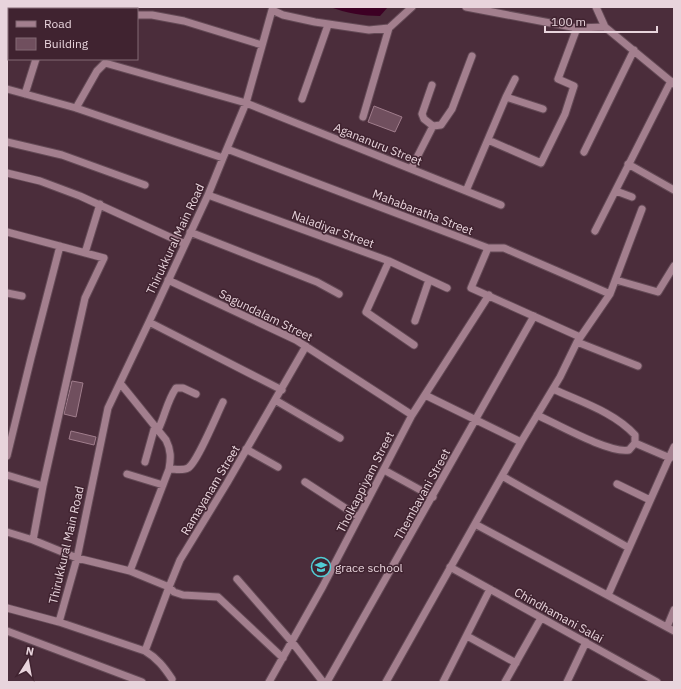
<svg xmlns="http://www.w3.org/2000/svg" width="681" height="689" font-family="'IBM Plex Sans',sans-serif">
<rect width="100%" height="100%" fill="#4b2d3b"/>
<path fill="#3d0024" d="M 330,7 L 388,7 L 380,16 C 363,16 346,13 330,7 Z"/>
<path fill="#704f5e" stroke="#a07d8c" d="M 374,106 L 402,117 L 395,132 L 368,122 Z
M 72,381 L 83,383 L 76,417 L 64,414 Z
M 71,431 L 96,437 L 94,445 L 69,439 Z"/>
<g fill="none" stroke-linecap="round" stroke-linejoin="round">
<defs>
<path id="minor" d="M 56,7 L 60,9
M 466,7 L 577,28 L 605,27
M 596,7 L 605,27 L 674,84
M 137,15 L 152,15 L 184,21 L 262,45
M 515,79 L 506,97 L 543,109
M 7,89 L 76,108 L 223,158
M 25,94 L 36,59
M 302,99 L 328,25
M 76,108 L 97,71 L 105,63 L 246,103 L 501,205
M 363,117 L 389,28
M 433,126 L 441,125 L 452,109 L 472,56
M 488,140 L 541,163 L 565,114 L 574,86 L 558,79 L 577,28
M 7,142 L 62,155 L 145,185
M 227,149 L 488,248 L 504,248 L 610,294
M 584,152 L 634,50
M 628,164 L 674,190
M 411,169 L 433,126 L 424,119 L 422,114 L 432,85
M 7,173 L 40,181 L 80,196 L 185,244
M 466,191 L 506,97
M 616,191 L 632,197
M 208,195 L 389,261 L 447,288
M 595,231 L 671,81
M 7,232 L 104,258 L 85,298 L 43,486 L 33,540
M 190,232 L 317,282 L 339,294
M 488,248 L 471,288 L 580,337
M 85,253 L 100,204
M 389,261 L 366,312 L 414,345
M 168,280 L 296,340 L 412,415
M 616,280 L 658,292 L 674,266
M 7,293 L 22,296
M 415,321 L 429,280
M 149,322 L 282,390
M 577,342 L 638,366
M 120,383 L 166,440 C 171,450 171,458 169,469 L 130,571
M 553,389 C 581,402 614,412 635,435 L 635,443
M 425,395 L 521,442
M 275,400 L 340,438
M 537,415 C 557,424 610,454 629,450 L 635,443 L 670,458
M 158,430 C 165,416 167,401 176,388 L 183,388 L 196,394
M 246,449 L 278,467
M 7,456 L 31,358 L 60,246
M 145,462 L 155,426
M 169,469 C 175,469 183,471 188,468 C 197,463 217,414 223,402
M 384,470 L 433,497
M 127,474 L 163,485
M 7,475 L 43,486
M 502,476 L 629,548
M 305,482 L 359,517
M 617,484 L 650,500
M 475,524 L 674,631
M 7,532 L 33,540 L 77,558 L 130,571 L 169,587 L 174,592 L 183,595 L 218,597 L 283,658
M 450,567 L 657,682
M 237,579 L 292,642 L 323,682
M 608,595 L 674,447
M 7,608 L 59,622 L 145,651 C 157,658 164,667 172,679
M 59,622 L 77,558 L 108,408 L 149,322 L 208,195 L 223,158 L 246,103 L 272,10 L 283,15 L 315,22 L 369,30 L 389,28 L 412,7
M 667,627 L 674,610
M 7,631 L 142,682
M 467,636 L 516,663
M 145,651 L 169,587 L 180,560 L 227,483 L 306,346
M 269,682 L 323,586 L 412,415 L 489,295
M 327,682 L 534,316
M 386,682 L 521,442 L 560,377 L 577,342 L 610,294 L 642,209
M 443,682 L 490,589
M 505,682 L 541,618
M 567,682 L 586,642"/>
</defs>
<use href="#minor" stroke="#644a56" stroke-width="9"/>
<use href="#minor" stroke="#a37f8e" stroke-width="7"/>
</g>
<defs>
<symbol id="school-ring" viewBox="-11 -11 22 22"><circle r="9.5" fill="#402330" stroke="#51ccd4" stroke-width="1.5"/><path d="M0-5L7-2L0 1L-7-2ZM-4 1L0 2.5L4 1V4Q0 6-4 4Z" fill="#51ccd4"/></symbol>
</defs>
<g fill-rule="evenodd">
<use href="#school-ring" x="310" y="556" width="22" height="22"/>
</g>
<g text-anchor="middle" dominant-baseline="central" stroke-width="3" stroke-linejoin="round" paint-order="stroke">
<g font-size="12" fill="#e8d4dc" stroke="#402330">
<text transform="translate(378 144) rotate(22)">Agananuru Street</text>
<text transform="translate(423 212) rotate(21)">Mahabaratha Street</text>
<text transform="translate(333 229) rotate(20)">Naladiyar Street</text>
<text transform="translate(175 239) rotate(-65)">Thirukkural Main Road</text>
<text transform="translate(266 315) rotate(26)">Sagundalam Street</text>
<text transform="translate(365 482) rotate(-63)">Tholkappiyam Street</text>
<text transform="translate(210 490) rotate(-59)">Ramayanam Street</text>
<text transform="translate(422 494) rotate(-61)">Thembavani Street</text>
<text transform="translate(66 545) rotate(-77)">Thirukkural Main Road</text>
<text transform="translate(559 615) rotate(29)">Chindhamani Salai</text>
</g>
<g font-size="12" fill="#e8d4dc" stroke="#402330" text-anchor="start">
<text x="335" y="567">grace school</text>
</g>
</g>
<rect width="681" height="689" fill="none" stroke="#e8d4dc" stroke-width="16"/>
<rect x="8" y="8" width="130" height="52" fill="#402330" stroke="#836a75"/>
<rect x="16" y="21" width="20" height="6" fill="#a37f8e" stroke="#836a75"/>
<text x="44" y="28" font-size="12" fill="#e8d4dc">Road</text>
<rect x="16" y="38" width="20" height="12" fill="#704f5e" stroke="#836a75"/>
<text x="44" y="48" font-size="12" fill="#e8d4dc">Building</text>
<g transform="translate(28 661) rotate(11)" stroke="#402330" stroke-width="3" paint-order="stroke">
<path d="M0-3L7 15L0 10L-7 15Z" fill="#e8d4dc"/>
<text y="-6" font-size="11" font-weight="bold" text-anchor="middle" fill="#e8d4dc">N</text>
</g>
<path d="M545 26v6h112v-6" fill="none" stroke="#e8d4dc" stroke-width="2"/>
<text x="551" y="26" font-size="12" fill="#e8d4dc" stroke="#402330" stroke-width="3" paint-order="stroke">100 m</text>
</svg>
